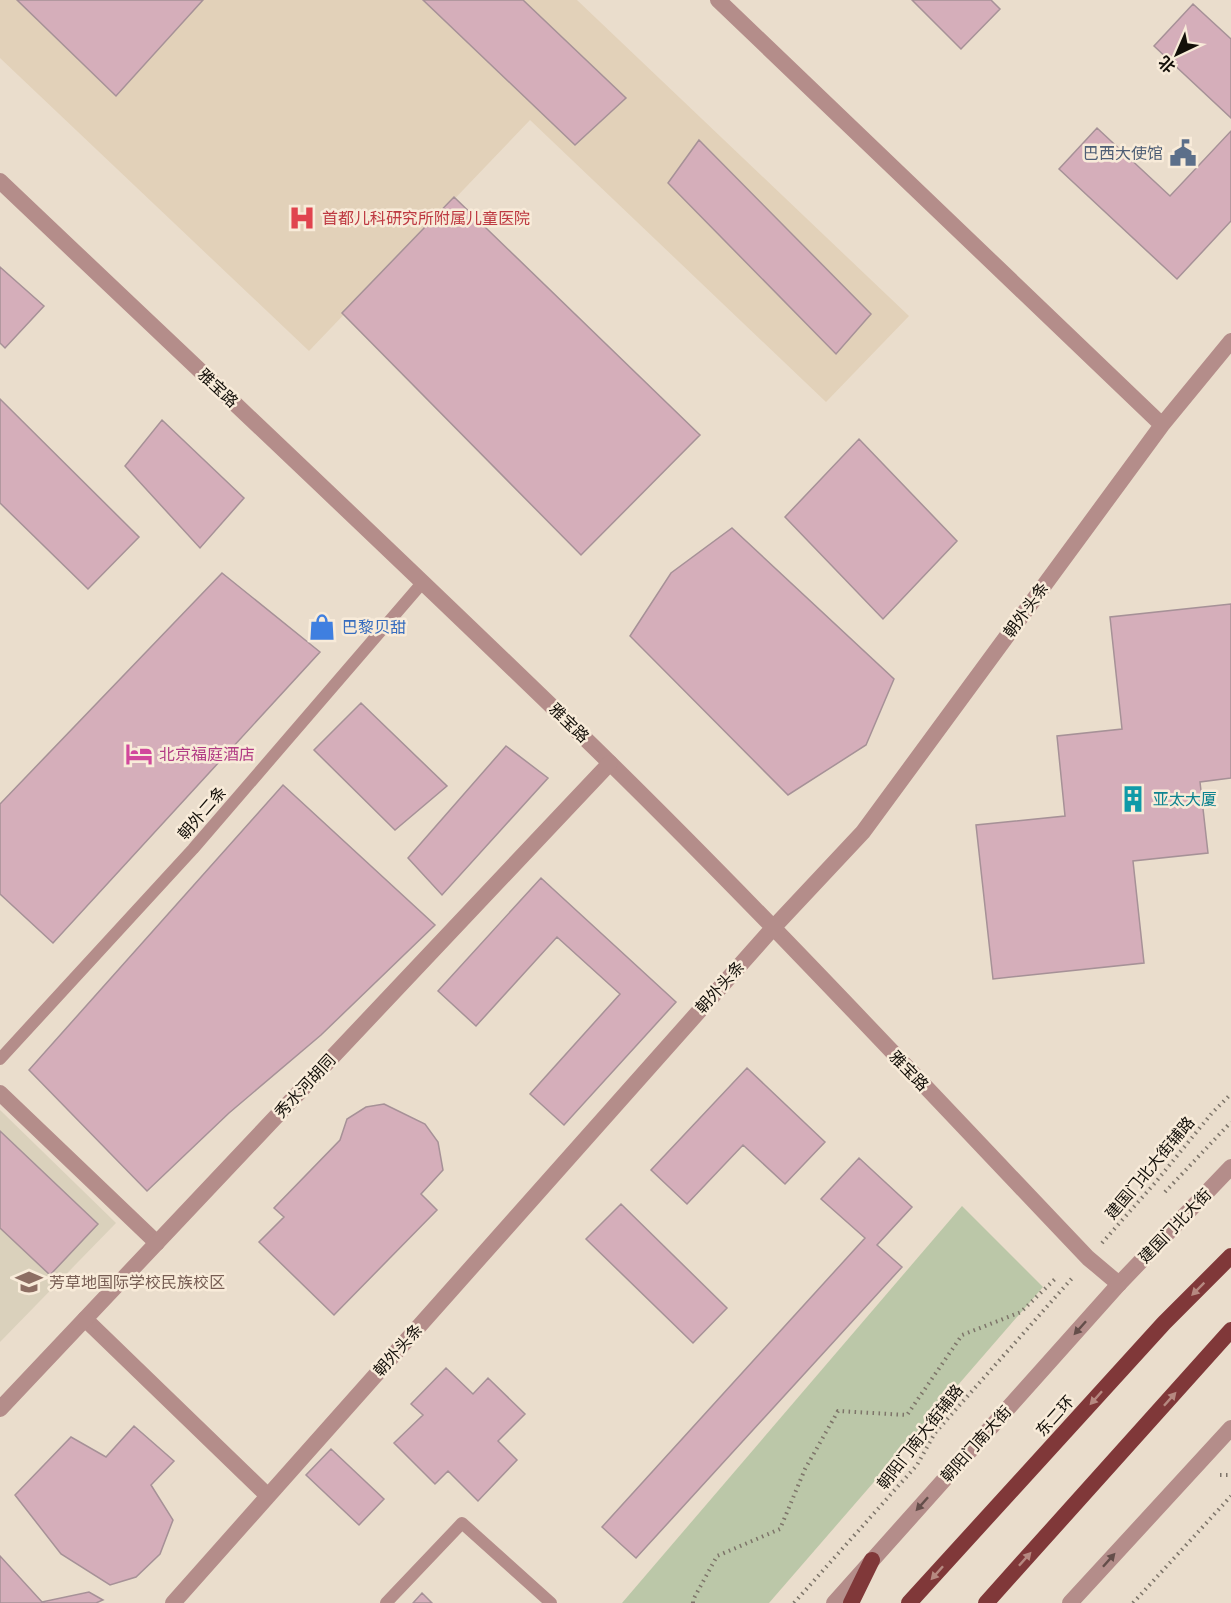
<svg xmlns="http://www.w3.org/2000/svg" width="1231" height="1603" font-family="'DM Sans','Noto Sans SC',sans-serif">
<rect width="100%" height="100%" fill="#eaddcc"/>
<path fill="#e2d1b9" d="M 0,0 L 577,0 L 909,316 L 826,402 L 530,120 L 309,351 L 0,58 Z"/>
<path fill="#dad1bc" d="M 0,1110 L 116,1223 L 0,1342 Z"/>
<path fill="#bbc7a8" d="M 962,1206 L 1043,1287 L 769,1603 L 622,1603 Z"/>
<path fill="#d5aeba" stroke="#a69197" stroke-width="1.5" d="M 17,0 L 203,0 L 116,96 Z
M 423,0 L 523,0 L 626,98 L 575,145 Z
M 912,0 L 991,0 L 1000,9 L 961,49 Z
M 1193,4 L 1231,39 L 1231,118 L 1154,46 Z
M 1097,128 L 1170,196 L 1231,131 L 1231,221 L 1177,279 L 1059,169 Z
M 699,140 L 871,314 L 836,354 L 668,183 Z
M 454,197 L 700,435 L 581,555 L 342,313 Z
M 0,267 L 44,306 L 5,348 L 0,343 Z
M 0,399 L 139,537 L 88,589 L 0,503 Z
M 162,420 L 244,498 L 200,548 L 125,466 Z
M 859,439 L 957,541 L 883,619 L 785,517 Z
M 732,528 L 894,679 L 866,745 L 788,795 L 630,636 L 671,573 Z
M 222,573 L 320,652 L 53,943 L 0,894 L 0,804 Z
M 1231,604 L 1231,778 L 1200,782 L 1208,853 L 1133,861 L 1144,963 L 993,979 L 976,825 L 1065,816 L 1057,736 L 1122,729 L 1110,617 Z
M 361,703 L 447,786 L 395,830 L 314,750 Z
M 506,746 L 548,778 L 442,895 L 408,858 Z
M 283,785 L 435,925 L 321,1035 L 229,1113 L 147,1191 L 29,1070 Z
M 541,878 L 676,1002 L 564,1125 L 530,1094 L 620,994 L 557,937 L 476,1026 L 438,991 Z
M 747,1068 L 825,1142 L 785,1184 L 743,1145 L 687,1204 L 651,1170 Z
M 384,1104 L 425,1124 L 438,1142 L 443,1170 L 421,1194 L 437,1210 L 334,1315 L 259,1242 L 284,1217 L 274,1208 L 340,1140 L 347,1119 L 366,1107 Z
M 0,1131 L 98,1224 L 50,1275 L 0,1228 Z
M 859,1158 L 912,1207 L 877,1245 L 902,1267 L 636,1558 L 602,1527 L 865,1238 L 821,1199 Z
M 621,1204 L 727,1308 L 693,1343 L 586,1239 Z
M 446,1368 L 473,1394 L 488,1378 L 525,1414 L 498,1441 L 517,1460 L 478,1501 L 448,1471 L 435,1484 L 394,1443 L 423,1415 L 411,1404 Z
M 134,1426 L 174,1461 L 151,1485 L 173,1520 L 160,1554 L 136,1577 L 110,1585 L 61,1554 L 15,1495 L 71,1437 L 106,1457 Z
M 331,1449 L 384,1499 L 359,1525 L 306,1475 Z
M 0,1556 L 42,1602 L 89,1592 L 103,1600 L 96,1603 L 0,1603 Z
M 422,1593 L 432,1603 L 413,1603 Z"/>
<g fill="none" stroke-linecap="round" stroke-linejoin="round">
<path stroke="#7d7469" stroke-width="4" stroke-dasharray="1.5 4.5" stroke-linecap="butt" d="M 1165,1192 L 1231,1122
M 1102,1243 L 1155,1183 L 1212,1113 L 1231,1094
M 1220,1475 L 1231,1475
M 693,1603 L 693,1600 L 717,1556 L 780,1529 L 805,1469 L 838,1411 L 907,1415 L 962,1335 L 1021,1312 L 1055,1279
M 794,1603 L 917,1465 L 935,1433 L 1074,1276
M 1133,1603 L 1231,1496"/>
<path stroke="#b48d8a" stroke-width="12" d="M 0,1059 L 193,849 L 423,582
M 386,1603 L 462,1523 L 551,1603"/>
<path stroke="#b48d8a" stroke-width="16" d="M 718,0 L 1162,425
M 0,181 C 203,374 407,565 607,760 C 772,922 929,1091 1088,1258 L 1119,1284
M 0,1093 L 157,1243
M 85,1319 L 268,1496
M 173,1603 L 773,928 L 863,832 L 1162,425 L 1231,341"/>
<path stroke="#b48d8a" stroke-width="16" d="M 0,1409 L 610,763
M 834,1603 L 1119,1284 L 1231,1167
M 1070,1603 L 1231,1428"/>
<path stroke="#803839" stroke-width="16" d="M 851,1603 L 872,1560
M 909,1603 L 1164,1323 L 1231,1256
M 986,1603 L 1231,1330"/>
</g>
<defs><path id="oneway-solid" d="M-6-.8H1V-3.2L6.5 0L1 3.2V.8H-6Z" transform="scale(1.5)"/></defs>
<g fill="#b68981">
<use href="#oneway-solid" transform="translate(1198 1289) rotate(135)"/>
<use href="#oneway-solid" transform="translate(1096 1398) rotate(132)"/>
<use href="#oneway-solid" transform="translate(1170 1399) rotate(-48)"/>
<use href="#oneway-solid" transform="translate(1025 1559) rotate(-48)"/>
<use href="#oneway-solid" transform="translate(937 1573) rotate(132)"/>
</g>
<g fill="#644e4a">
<use href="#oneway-solid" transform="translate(1080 1328) rotate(132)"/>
<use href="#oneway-solid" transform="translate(922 1504) rotate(132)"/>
<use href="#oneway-solid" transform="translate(1109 1560) rotate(-48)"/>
</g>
<defs>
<symbol id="civic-bare" viewBox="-9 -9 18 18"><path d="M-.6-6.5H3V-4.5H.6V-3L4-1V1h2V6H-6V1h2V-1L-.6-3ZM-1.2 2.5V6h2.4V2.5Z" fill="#5c6f8a" stroke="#f8ebd9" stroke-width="2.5" paint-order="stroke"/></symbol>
<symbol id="hospital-bare" viewBox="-9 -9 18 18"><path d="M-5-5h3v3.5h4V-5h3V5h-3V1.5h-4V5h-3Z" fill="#e0444e" stroke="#f8ebd9" stroke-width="2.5" paint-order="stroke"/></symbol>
<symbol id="shop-bare" viewBox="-9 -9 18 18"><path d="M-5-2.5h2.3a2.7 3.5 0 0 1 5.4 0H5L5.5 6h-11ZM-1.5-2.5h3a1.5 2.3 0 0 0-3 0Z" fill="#3f7fe0" stroke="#f8ebd9" stroke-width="2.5" paint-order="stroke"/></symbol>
<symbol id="hotel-bare" viewBox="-9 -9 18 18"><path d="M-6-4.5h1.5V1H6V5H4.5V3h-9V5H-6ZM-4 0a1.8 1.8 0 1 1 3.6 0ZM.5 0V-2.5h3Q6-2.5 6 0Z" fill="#d1479c" stroke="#f8ebd9" stroke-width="2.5" paint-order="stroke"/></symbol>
<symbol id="building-bare" viewBox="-9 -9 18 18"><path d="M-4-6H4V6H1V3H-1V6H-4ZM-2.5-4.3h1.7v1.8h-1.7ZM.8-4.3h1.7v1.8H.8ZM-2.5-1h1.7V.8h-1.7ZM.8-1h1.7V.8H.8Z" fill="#0f9aa8" stroke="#f8ebd9" stroke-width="2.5" paint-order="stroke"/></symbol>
<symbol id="school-bare" viewBox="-9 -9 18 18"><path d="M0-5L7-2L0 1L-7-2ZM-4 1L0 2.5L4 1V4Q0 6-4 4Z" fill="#8d6e63" stroke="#f8ebd9" stroke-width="2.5" paint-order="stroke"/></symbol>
</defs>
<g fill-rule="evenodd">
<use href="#civic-bare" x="1164" y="134" width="38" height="38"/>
<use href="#hospital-bare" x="283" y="199" width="38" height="38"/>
<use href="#shop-bare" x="303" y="608" width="38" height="38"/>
<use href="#hotel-bare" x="120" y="735" width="38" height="38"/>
<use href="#building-bare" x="1114" y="780" width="38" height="38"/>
<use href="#school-bare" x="10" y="1263" width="38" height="38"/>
</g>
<g text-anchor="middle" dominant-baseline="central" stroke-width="5" stroke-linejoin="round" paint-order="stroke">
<g font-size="16" fill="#4e5e75" stroke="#f8ebd9" text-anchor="end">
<text x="1163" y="153">巴西大使馆</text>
</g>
<g font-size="16" fill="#be3a42" stroke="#f8ebd9" text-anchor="start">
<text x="322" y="218">首都儿科研究所附属儿童医院</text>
</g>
<g font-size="16" fill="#130f09" stroke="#f8ebd9">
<text transform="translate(218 388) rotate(43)">雅宝路</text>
<text transform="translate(1026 610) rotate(-54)">朝外头条</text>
<text transform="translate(569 723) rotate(44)">雅宝路</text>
<text transform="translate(202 813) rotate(-49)">朝外二条</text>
<text transform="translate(720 987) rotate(-48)">朝外头条</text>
<text transform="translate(909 1071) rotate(46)">雅宝路</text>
<text transform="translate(305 1086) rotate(-47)">秀水河胡同</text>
<text transform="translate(1150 1168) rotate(-50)">建国门北大街辅路</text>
<text transform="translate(1175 1226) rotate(-46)">建国门北大街</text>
<text transform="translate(398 1350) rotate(-48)">朝外头条</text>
<text transform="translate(1055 1416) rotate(-48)">东二环</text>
<text transform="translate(920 1437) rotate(-52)">朝阳门南大街辅路</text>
<text transform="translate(976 1444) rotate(-48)">朝阳门南大街</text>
</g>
<g font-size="16" fill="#366cbe" stroke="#f8ebd9" text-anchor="start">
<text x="342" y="627">巴黎贝甜</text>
</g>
<g font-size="16" fill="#b23c85" stroke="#f8ebd9" text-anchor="start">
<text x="159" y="754">北京福庭酒店</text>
</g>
<g font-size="16" fill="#0d838f" stroke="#f8ebd9" text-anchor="start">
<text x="1153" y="799">亚太大厦</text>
</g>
<g font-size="16" fill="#785e54" stroke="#f8ebd9" text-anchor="start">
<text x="49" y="1282">芳草地国际学校民族校区</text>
</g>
</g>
<g transform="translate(1177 54) rotate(224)" stroke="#f8ebd9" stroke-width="4.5" paint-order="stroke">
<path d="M0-4.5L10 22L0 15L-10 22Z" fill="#130f09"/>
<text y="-9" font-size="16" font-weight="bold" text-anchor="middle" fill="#130f09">北</text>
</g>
</svg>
